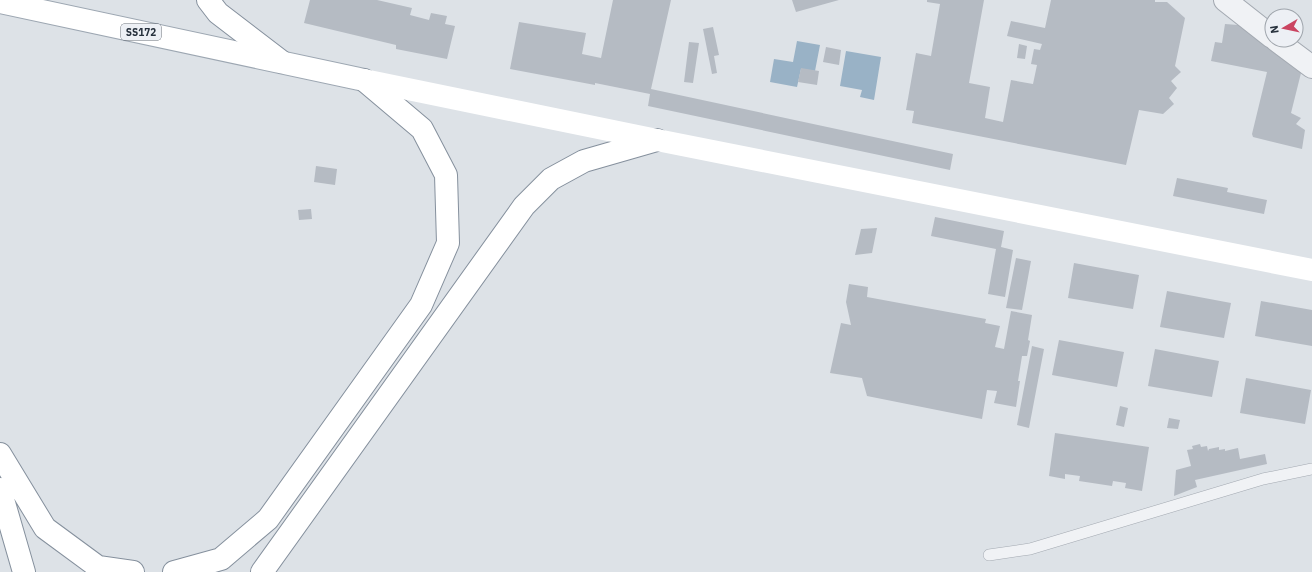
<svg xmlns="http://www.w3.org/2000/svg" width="1312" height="572" font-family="'IBM Plex Sans',sans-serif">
<rect width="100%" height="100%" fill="#dde2e7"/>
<path fill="#99b2c6" d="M 797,41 L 820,45 L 815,71 L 801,69 L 797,87 L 770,82 L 774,59 L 793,62 Z
M 846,51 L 881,57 L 874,100 L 860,97 L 862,90 L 840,86 Z"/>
<path fill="#b5bbc3" d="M 310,0 L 377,0 L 412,8 L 410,15 L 429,20 L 431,13 L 447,16 L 445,24 L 455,26 L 447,59 L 396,49 L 396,45 L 304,23 Z
M 613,0 L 671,0 L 651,89 L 953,154 L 950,170 L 648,106 L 650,94 L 595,83 L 595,85 L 510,69 L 519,22 L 586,33 L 582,54 L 601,58 Z
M 792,0 L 839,0 L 796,12 Z
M 927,0 L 984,0 L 969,83 L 990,87 L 985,118 L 1003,122 L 1011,80 L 1033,84 L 1037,65 L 1031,64 L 1034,49 L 1040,50 L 1042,44 L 1007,36 L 1011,21 L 1045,28 L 1051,0 L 1155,0 L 1155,2 L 1167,2 L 1185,18 L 1175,66 L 1181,72 L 1171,81 L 1177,88 L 1169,98 L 1174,104 L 1163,114 L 1139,110 L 1126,165 L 912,123 L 914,111 L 906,110 L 916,53 L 931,56 L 940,4 L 927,2 Z
M 1225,24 L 1238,25 L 1301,73 L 1291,113 L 1301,118 L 1296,124 L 1305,130 L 1302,149 L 1253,137 L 1252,134 L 1267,72 L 1211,61 L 1215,42 L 1222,43 Z
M 713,27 L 719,55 L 714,56 L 717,73 L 712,74 L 703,29 Z
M 689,42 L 699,43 L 693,83 L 684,82 Z
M 1019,44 L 1027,46 L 1025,59 L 1017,58 Z
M 826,47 L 841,50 L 839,65 L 823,62 Z
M 801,68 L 819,71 L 817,85 L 798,82 Z
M 316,166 L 337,169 L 335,185 L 314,182 Z
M 1177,178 L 1228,188 L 1227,192 L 1267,200 L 1264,214 L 1173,196 Z
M 311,209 L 312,219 L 299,220 L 298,210 Z
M 935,217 L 1004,231 L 1001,247 L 1013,250 L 1005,297 L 988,294 L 996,249 L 931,236 Z
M 877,228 L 872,253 L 855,255 L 861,229 Z
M 1016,258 L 1031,261 L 1022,310 L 1006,308 Z
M 1074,263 L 1139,275 L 1133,309 L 1068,298 Z
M 849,284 L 868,287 L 867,297 L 986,319 L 985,323 L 1000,326 L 995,347 L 1004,349 L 1011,311 L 1032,315 L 1028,340 L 1030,341 L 1027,356 L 1022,356 L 1018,381 L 1020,381 L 1016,407 L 994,403 L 997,391 L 987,390 L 982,419 L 867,396 L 862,378 L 830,373 L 841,323 L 851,325 L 846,302 Z
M 1167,291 L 1231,303 L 1224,338 L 1160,327 Z
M 1261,301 L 1312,310 L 1312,346 L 1255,336 Z
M 1059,340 L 1124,352 L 1117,387 L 1052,375 Z
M 1032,346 L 1044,349 L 1029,428 L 1017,425 Z
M 1155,349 L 1219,361 L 1212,397 L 1148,386 Z
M 1246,378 L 1311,390 L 1305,424 L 1240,413 Z
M 1120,406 L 1128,408 L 1124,427 L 1116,425 Z
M 1169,418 L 1180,420 L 1178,429 L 1167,428 Z
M 1055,433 L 1149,447 L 1142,491 L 1125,488 L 1126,483 L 1113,481 L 1112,486 L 1079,481 L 1080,476 L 1065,474 L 1065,479 L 1049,476 Z
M 1200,444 L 1201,447 L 1207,446 L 1208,451 L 1209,449 L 1219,447 L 1219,450 L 1225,449 L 1225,451 L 1238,448 L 1240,459 L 1265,454 L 1267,464 L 1195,480 L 1197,487 L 1174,496 L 1176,470 L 1191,466 L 1187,450 L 1193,449 L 1192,446 Z"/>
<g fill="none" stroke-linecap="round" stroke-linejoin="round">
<defs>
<path id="lane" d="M 989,555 L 1030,549 L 1263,479 L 1312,469"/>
<path id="street" d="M 1225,0 L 1272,37
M 1276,40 L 1312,67"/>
<path id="primary" d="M 0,2 L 364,80"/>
<path id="highway" d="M 208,0 L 218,13 L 282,62
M 0,454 L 45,528 L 98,567 L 133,572
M 0,489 L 24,572
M 174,572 L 221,559 L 268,519 L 421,305 L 448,243 L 446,175 L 422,129 L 364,80
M 262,572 L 524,206 L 551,179 L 584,161 L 657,140"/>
</defs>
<use href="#lane" stroke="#a3a9b1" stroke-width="12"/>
<use href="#street" stroke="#a3a9b1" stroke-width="24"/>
<use href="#primary" stroke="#9da7b2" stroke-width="24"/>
<use href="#highway" stroke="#85909d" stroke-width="24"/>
<use href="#lane" stroke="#f0f2f5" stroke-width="11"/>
<use href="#street" stroke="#f0f2f5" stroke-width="22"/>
<path stroke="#fff" stroke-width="22" d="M 364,80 L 657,140 L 1312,270"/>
<use href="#primary" stroke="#fff" stroke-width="22"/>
<use href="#highway" stroke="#fff" stroke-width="22"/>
</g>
<g text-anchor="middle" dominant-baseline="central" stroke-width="3" stroke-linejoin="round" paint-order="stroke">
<rect fill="#edf0f5" stroke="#626a74" stroke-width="1" x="121" y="24" width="40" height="16" rx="3"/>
<g font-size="10" font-weight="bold" fill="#27313d">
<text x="141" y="32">SS172</text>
</g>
</g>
<g transform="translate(1284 28) rotate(261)"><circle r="19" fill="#edf0f5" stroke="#9ea4ab"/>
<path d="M0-3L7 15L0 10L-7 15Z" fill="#ca4461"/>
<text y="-6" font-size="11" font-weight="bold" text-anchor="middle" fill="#27313d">N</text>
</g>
</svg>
